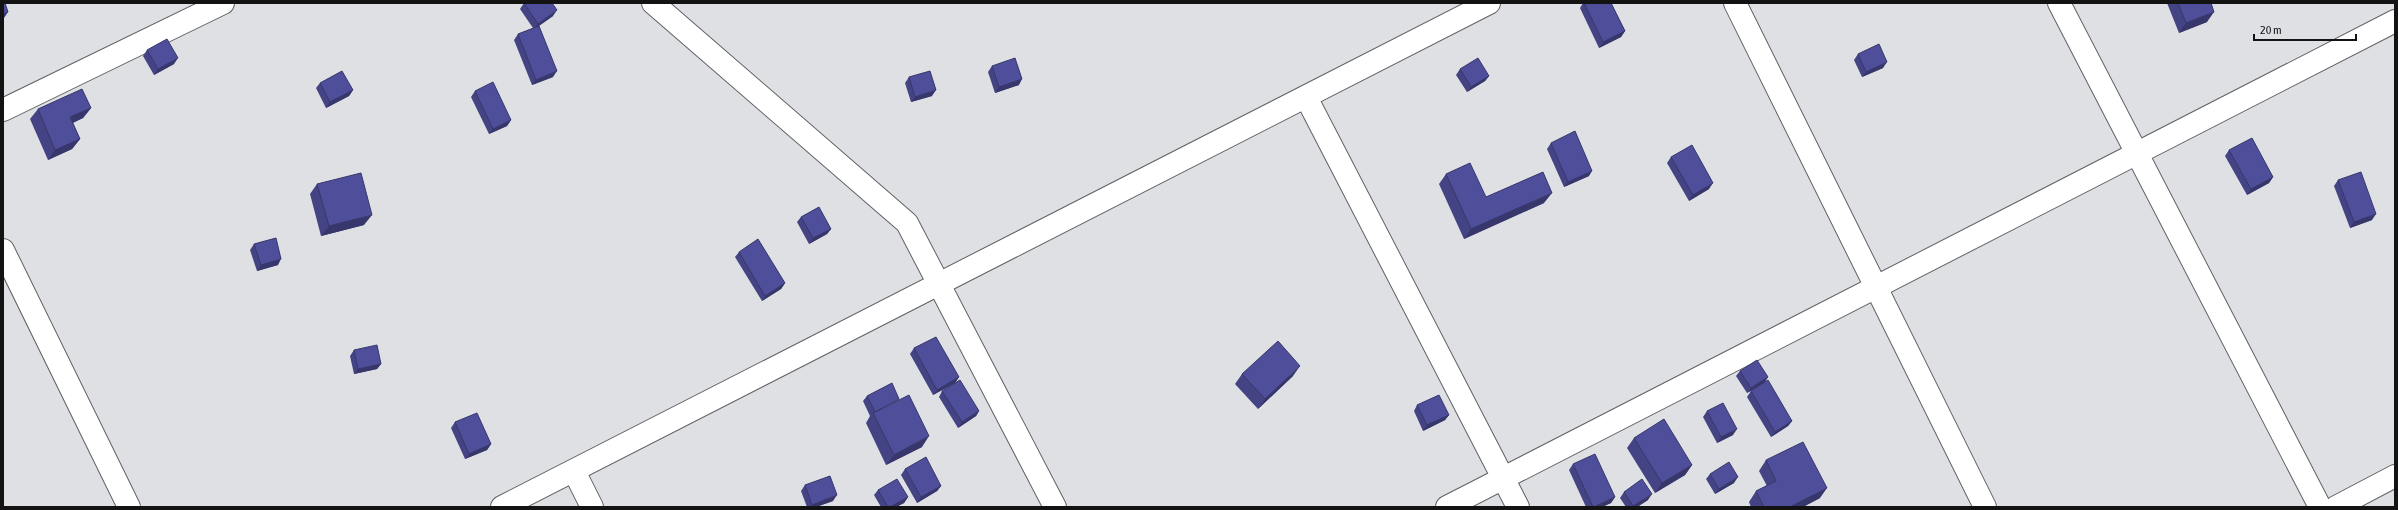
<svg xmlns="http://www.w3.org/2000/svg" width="2398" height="510" font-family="'Asap Condensed',sans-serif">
<rect width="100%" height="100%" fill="#dfe0e4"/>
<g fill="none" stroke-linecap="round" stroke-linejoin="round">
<defs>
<path id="minor" d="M 1735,3 L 1985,507
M 2059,3 L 2320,507
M 1306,97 L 1518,507
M 3,110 L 223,3
M 3,250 L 129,507
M 574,471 L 592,507
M 502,507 L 1489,3
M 1447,507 L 2395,21
M 2336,507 L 2395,476"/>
<path id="tertiary" d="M 653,3 L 907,223 L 1055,507"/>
</defs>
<use href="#minor" stroke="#606165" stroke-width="24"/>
<use href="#tertiary" stroke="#606165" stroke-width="24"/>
<use href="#minor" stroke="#fff" stroke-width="22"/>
<use href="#tertiary" stroke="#fff" stroke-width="22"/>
</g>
<path fill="#444384" d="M 524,3 L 553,16 L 539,26 L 553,77 L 532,85 L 514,40 L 518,34 L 533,28 L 520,9 Z
M 1583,3 L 1611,3 L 1625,31 L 1621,37 L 1599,48 L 1580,8 Z
M 2167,3 L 2211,3 L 2207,22 L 2179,33 Z
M 147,50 L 174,64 L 154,75 L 143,56 Z
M 1858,54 L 1883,68 L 1862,77 L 1854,60 Z
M 992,66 L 1019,85 L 995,93 L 988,72 Z
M 1460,69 L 1489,76 L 1485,81 L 1467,92 L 1456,75 Z
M 909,77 L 932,96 L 911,102 L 905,83 Z
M 320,83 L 353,90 L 349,96 L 326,108 L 316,88 Z
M 475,91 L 511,120 L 507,126 L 489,134 L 471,97 Z
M 91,108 L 83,118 L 73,123 L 80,139 L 72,149 L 48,160 L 30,119 L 38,109 Z
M 1551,143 L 1589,176 L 1564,187 L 1547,149 Z
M 2229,150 L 2273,177 L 2269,183 L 2247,195 L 2225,156 Z
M 1671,157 L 1709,189 L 1689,201 L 1667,163 Z
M 1446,174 L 1486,197 L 1544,203 L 1464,239 L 1439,184 Z
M 2338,180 L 2372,220 L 2350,228 L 2334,186 Z
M 317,184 L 364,225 L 321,236 L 310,194 Z
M 801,217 L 831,229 L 827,234 L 809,244 L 797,222 Z
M 254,244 L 278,265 L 257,271 L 250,250 Z
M 739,252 L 785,283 L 781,289 L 762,301 L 735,257 Z
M 914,348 L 959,377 L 955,383 L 933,395 L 910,354 Z
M 354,350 L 381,364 L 377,369 L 354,374 L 350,356 Z
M 1740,371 L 1768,377 L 1764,383 L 1747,393 L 1736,376 Z
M 1242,374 L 1293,376 L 1258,409 L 1235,384 Z
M 942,391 L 979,411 L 976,416 L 958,428 L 939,397 Z
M 1751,391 L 1792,421 L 1788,426 L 1771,437 L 1747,397 Z
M 867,396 L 922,447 L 886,465 L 866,423 L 870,416 L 863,401 Z
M 1417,405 L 1449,415 L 1445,420 L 1423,431 L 1414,411 Z
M 1707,411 L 1733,435 L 1717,443 L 1703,417 Z
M 455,422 L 491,444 L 487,450 L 465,459 L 451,428 Z
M 1634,438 L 1692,465 L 1685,475 L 1655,493 L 1627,448 Z
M 1766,460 L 1820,498 L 1803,507 L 1751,507 L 1749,502 L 1756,491 L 1767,486 L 1759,471 Z
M 1573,464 L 1615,497 L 1611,503 L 1602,507 L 1586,507 L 1569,470 Z
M 905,469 L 941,486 L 937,491 L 917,503 L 901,475 Z
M 1710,474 L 1734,483 L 1715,494 L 1706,479 Z
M 805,485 L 833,501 L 816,507 L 807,507 L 801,491 Z
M 878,490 L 908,497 L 904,503 L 896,507 L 881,507 L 874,495 Z
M 1624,492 L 1648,500 L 1637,507 L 1626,507 L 1620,498 Z"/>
<path fill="#37376c" d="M 557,10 L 553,16 L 534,29 L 538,24 Z
M 8,12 L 4,18 L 3,18 L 3,14 Z
M 2214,12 L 2207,22 L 2179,33 L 2186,23 Z
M 1625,31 L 1621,37 L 1599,48 L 1603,42 Z
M 178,58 L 174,64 L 154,75 L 158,69 Z
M 1887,62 L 1883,68 L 1862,77 L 1866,72 Z
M 557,71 L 553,77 L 532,85 L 536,80 Z
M 1489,76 L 1485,81 L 1467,92 L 1471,87 Z
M 1022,79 L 1019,85 L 995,93 L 999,87 Z
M 353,90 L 349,96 L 326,108 L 330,102 Z
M 936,90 L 932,96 L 911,102 L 915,97 Z
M 91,108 L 83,118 L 63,127 L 70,117 Z
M 511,120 L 507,126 L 489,134 L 493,129 Z
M 80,139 L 72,149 L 48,160 L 55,150 Z
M 1592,171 L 1589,176 L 1564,187 L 1568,182 Z
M 2273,177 L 2269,183 L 2247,195 L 2251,189 Z
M 1713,183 L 1709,189 L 1689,201 L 1693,195 Z
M 1552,193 L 1544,203 L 1464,239 L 1471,229 Z
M 2376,214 L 2372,220 L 2350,228 L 2354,222 Z
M 372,215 L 364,225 L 321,236 L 329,226 Z
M 831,229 L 827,234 L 809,244 L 813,238 Z
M 281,259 L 278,265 L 257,271 L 261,265 Z
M 785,283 L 781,289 L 762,301 L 765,296 Z
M 381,364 L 377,369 L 354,374 L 358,369 Z
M 1300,366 L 1293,376 L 1258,409 L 1265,399 Z
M 959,377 L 955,383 L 933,395 L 937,390 Z
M 1768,377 L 1764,383 L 1747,393 L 1751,388 Z
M 979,411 L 976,416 L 958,428 L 962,422 Z
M 1449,415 L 1445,420 L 1423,431 L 1427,425 Z
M 1792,421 L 1788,426 L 1771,437 L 1775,432 Z
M 1737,429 L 1733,435 L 1717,443 L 1721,437 Z
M 929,436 L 922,447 L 886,465 L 894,455 Z
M 491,444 L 487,450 L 465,459 L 469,454 Z
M 1692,465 L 1685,475 L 1655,493 L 1662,483 Z
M 1738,477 L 1734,483 L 1715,494 L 1719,489 Z
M 941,486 L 937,491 L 917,503 L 921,497 Z
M 1827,488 L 1820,498 L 1803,507 L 1790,507 Z
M 1652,494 L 1648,500 L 1637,507 L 1633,507 Z
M 837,495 L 833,501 L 816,507 L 810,507 L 812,505 Z
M 908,497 L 904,503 L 896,507 L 890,507 Z
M 1615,497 L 1611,503 L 1602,507 L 1594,507 Z"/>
<path fill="#4f4e9a" stroke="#37376c" d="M 3,3 L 5,3 L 8,12 L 3,14 Z
M 524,3 L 552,3 L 557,10 L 538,24 Z
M 1584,3 L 1611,3 L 1625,31 L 1603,42 Z
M 2178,3 L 2211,3 L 2214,12 L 2186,23 Z
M 539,26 L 557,71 L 536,80 L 518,34 Z
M 167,39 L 178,58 L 158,69 L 147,50 Z
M 1879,44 L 1887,62 L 1866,72 L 1858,54 Z
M 1015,58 L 1022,79 L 999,87 L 992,66 Z
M 1478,58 L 1489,76 L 1471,87 L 1460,69 Z
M 342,71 L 353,90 L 330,102 L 320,83 Z
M 930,71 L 936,90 L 915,97 L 909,77 Z
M 493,82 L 511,120 L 493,129 L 475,91 Z
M 82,89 L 91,108 L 70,117 L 80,139 L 55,150 L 38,109 Z
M 1575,131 L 1592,171 L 1568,182 L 1551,143 Z
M 2252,138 L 2273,177 L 2251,189 L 2229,150 Z
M 1692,145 L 1713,183 L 1693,195 L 1671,157 Z
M 1470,163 L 1486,197 L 1543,172 L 1552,193 L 1471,229 L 1446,174 Z
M 2361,172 L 2376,214 L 2354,222 L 2338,180 Z
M 361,173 L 372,215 L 329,226 L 317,184 Z
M 819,207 L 831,229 L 813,238 L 801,217 Z
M 276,238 L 281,259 L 261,265 L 254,244 Z
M 758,239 L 785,283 L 765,296 L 739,252 Z
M 936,337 L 959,377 L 937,390 L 914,348 Z
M 1278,341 L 1300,366 L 1265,399 L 1242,374 Z
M 377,345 L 381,364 L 358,369 L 354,350 Z
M 1757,360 L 1768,377 L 1751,388 L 1740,371 Z
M 960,380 L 979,411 L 962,422 L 942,391 Z
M 1768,380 L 1792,421 L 1775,432 L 1751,391 Z
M 892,383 L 899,399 L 875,412 L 867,396 Z
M 909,395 L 929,436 L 894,455 L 873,413 Z
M 1439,395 L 1449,415 L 1427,425 L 1417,405 Z
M 1723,403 L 1737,429 L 1721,437 L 1707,411 Z
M 477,413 L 491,444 L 469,454 L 455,422 Z
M 1664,419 L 1692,465 L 1662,483 L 1634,438 Z
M 1803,442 L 1827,488 L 1790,507 L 1764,507 L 1756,491 L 1776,481 L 1766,460 Z
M 1595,454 L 1615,497 L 1594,507 L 1593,507 L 1573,464 Z
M 926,457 L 941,486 L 921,497 L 905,469 Z
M 1729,462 L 1738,477 L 1719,489 L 1710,474 Z
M 830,476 L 837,495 L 812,505 L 805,485 Z
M 897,479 L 908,497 L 890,507 L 888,507 L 878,490 Z
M 1642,479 L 1652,494 L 1633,506 L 1624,492 Z"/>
<rect width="2398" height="510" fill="none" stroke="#131314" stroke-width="8"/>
<path d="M2254 34v6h102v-6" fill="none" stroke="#131314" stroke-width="2"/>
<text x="2260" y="34" font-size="12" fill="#131314" stroke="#dfe0e4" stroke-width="3" paint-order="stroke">20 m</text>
</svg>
